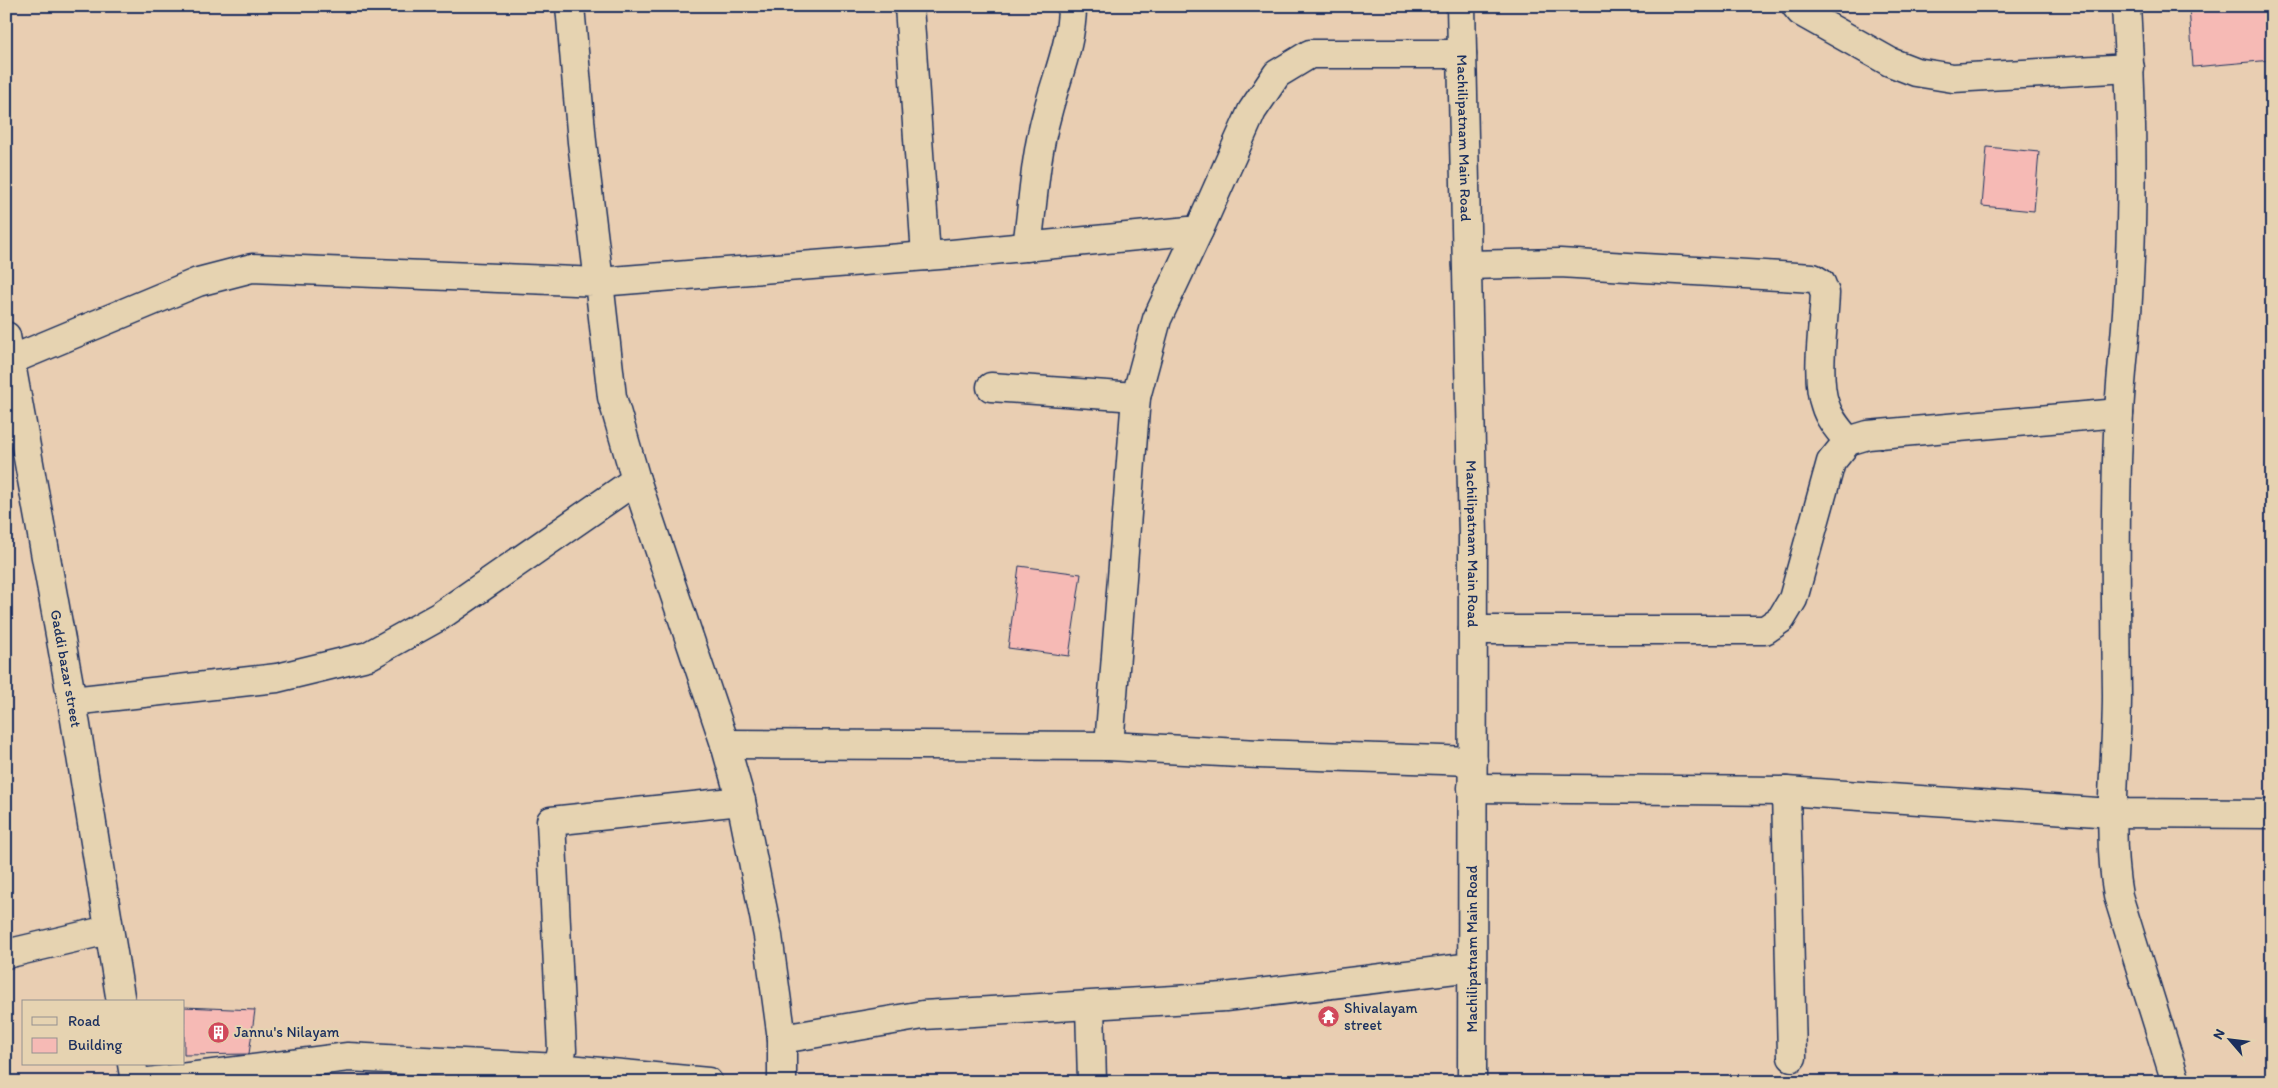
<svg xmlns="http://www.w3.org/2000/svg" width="2278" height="1088" font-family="Itim,sans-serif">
<rect width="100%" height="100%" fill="#e9ceb2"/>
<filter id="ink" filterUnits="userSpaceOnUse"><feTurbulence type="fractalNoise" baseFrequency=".02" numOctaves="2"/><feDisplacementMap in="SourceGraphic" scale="10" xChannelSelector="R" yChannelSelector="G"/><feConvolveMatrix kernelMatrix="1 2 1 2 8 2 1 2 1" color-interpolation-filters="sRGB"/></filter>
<g filter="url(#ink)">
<path fill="#f6bab5" stroke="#1b2f5e" d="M 2189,6 L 2272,6 L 2272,60 L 2193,67 Z
M 1987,147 L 2039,152 L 2034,211 L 1982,206 Z
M 1019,566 L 1081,574 L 1069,656 L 1008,648 Z
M 184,1007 L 255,1010 L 249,1054 L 184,1055 Z"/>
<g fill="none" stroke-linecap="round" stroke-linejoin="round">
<defs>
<g id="minor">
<path d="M 570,6 L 582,142 L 599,282 L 952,254 L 1199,230 L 1252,111 L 1277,74 L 1310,54 L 1462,54"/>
<path d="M 909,6 L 926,256"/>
<path id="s1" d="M 1461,6 L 1473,536 L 1472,1082"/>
<path d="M 1796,6 L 1801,12 L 1890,62 L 1916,72 L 1953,78 L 2130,68"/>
<path d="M 2126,6 C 2132,103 2134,200 2128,297 C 2126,336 2121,374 2119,413 C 2114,507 2116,601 2117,695 C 2117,762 2106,829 2118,896 L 2176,1082"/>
<path d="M 1027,247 C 1033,203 1035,157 1047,114 C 1056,78 1072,44 1072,6"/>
<path d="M 1467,265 L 1560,263 L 1813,278 L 1821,283 L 1825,293 C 1824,323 1815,378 1825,405 C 1829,419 1839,430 1848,441"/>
<path id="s2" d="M 6,336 L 72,701 L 121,1002"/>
<path d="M 11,360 L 198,282 L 252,268 L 599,282 L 612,397 L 636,480 L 725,744 L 741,801 L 768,936 L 782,1039 L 782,1082"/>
<path d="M 991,387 L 1136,397"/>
<path d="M 1473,630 L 1765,630 L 1781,619 L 1793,599 L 1831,462 L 1848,441 L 1868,435 L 2119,413"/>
<path d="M 72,701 L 277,678 L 368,656 L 440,616 L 636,480"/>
<path d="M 725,744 L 1109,746 L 1259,754 L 1473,761"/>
<path d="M 1109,746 L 1136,397 L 1157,319 L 1199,230"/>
<path d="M 1472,788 L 1786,791 L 2112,813 L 2272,814"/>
<path d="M 1786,791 L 1792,1057"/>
<path d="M 6,954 L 108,930"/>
<path d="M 1090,1006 L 1092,1082"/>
<path d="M 782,1039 L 923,1015 L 1225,997 L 1472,967"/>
<path d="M 132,1064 L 135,1082"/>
<path d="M 558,1068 L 562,1050 L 551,821 L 741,801"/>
<path d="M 148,1082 L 348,1057 L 558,1068 L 708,1082"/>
</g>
</defs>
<use href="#minor" stroke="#1b2f5e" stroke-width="31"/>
<use href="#minor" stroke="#e6d3b1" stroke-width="28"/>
</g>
</g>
<defs>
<symbol id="temple-disc" viewBox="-11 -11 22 22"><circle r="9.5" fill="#d1495b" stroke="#e6d3b1"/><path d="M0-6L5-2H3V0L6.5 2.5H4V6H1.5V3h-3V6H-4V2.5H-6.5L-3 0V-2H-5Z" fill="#fff"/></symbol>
<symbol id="building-disc" viewBox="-11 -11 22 22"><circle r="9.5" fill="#d1495b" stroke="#e6d3b1"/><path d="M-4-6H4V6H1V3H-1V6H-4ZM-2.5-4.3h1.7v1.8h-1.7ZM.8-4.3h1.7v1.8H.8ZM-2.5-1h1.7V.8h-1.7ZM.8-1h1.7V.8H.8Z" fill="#fff"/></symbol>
</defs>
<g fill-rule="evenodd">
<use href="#temple-disc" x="1316" y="1004" width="25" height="25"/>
<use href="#building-disc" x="206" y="1020" width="25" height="25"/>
</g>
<g text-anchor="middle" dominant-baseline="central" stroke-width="4" stroke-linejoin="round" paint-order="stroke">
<g font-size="15" fill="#1b2f5e" stroke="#e6d3b1">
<text stroke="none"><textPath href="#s1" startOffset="132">Machilipatnam Main Road</textPath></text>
<text stroke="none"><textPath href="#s1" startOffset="538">Machilipatnam Main Road</textPath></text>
<text stroke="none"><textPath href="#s2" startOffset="338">Gaddi bazar street</textPath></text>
<text transform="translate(1472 949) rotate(-90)">Machilipatnam Main Road</text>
</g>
<g font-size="15" fill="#1b2f5e" stroke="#e6d3b1" text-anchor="start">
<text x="1344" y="1008">Shivalayam<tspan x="1344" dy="17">street</tspan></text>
<text x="234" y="1032">Jannu's Nilayam</text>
</g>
</g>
<rect width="2278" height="1088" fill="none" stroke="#e6d3b1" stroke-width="25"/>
<rect x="12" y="12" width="2253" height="1063" fill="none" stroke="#1b2f5e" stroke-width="2" filter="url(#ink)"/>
<rect x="22" y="1000" width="162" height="65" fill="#e6d3b1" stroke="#959190"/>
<rect x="32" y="1017" width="25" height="8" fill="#e6d3b1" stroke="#959190"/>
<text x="68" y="1026" font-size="15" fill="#1b2f5e">Road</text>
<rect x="32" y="1038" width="25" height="15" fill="#f6bab5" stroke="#959190"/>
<text x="68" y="1050" font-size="15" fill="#1b2f5e">Building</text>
<g transform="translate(2230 1040) rotate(298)" stroke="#e6d3b1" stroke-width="4" paint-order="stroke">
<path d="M0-4L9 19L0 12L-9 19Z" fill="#1b2f5e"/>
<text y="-8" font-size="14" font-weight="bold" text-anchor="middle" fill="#1b2f5e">N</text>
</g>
</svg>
